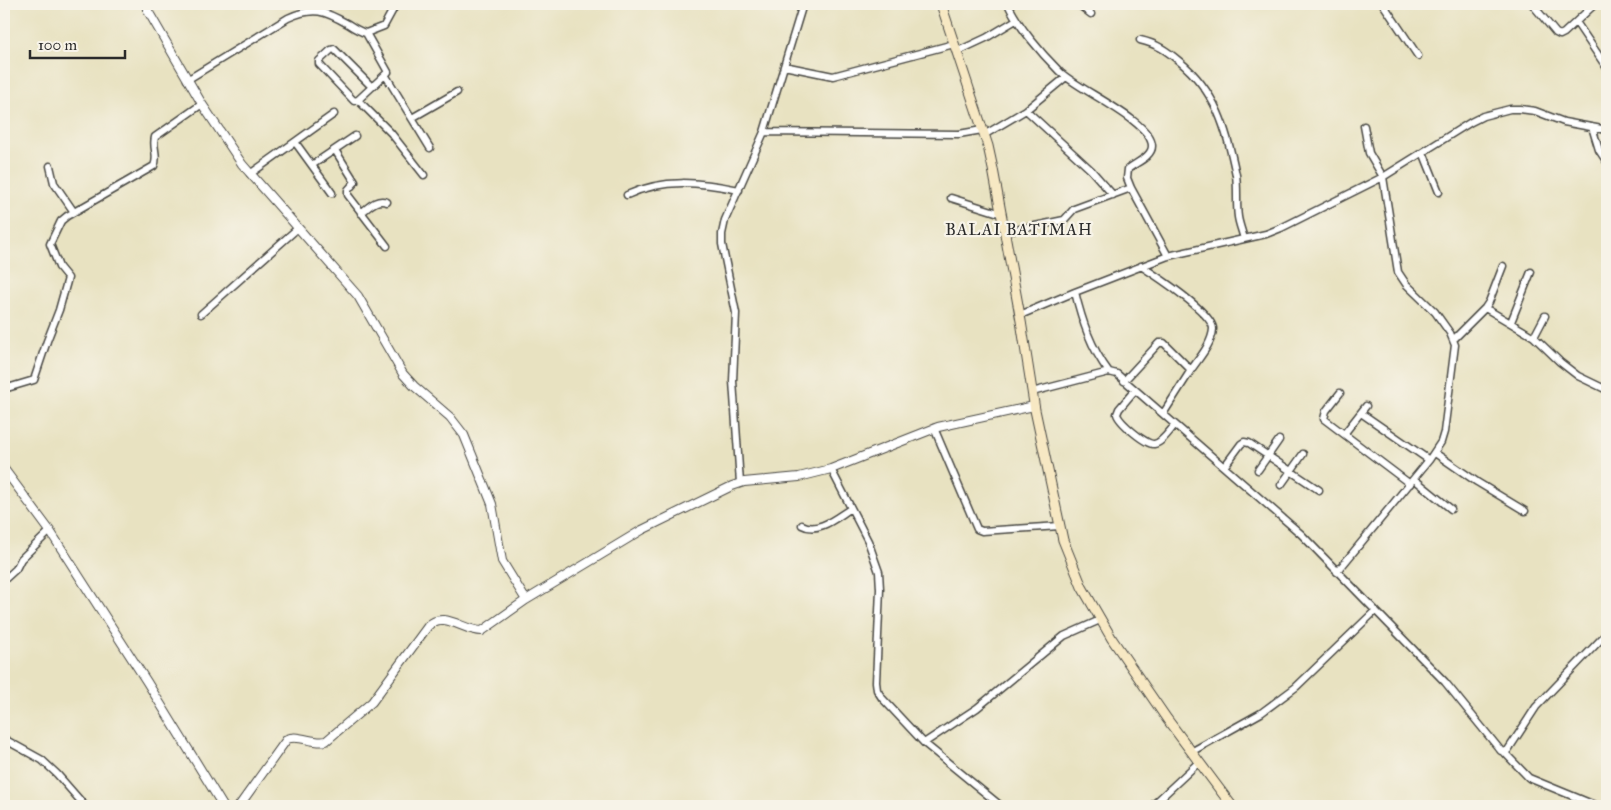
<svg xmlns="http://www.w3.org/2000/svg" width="1611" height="810" font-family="'IM FELL Great Primer',serif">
<rect width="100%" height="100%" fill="#f7f3e8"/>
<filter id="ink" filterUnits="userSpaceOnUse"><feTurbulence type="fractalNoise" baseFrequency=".02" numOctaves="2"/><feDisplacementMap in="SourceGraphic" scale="10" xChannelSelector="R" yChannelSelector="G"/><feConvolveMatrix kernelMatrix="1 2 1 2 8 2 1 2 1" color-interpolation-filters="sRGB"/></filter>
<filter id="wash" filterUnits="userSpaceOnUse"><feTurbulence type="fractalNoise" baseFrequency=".0096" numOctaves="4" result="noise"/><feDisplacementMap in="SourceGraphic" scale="20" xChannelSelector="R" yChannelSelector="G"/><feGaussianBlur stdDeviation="1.12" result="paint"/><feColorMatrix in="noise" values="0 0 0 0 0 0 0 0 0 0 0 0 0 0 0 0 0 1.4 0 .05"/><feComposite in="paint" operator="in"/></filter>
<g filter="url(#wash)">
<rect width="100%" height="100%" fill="#e8e2c1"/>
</g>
<g filter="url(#ink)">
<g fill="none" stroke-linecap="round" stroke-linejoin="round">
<defs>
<path id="minor" d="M 1008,4 C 1018,26 1041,53 1059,71 C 1076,89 1152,121 1152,146 C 1152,157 1135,163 1128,169 L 1127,178 L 1131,188 L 1168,256
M 1078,4 L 1091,14
M 1383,4 L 1418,56
M 1532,4 L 1556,33 L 1560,35 L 1564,33 L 1595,4
M 1576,22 L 1607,68
M 1140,40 C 1157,44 1166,50 1179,61 C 1216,91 1227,130 1236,175 C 1238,189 1236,203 1238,217 C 1239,224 1242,231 1244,239
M 956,52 L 986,38 L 1016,20
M 784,66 L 833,76 L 954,44
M 386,76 L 430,148
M 187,80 L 288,18 C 314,6 325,11 348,24 C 354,28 360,32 366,33 L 384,26 L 396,4
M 372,87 L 334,49 L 331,50 L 319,61 L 319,64 L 354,101 L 358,100 L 391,133 L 424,175
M 358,100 L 388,72 L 366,33
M 1026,110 L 1091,170 L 1113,195
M 412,118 L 457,92
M 1592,127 L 1599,150 L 1607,162
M 764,132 L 959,134 L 982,130
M 984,135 L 1026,110 L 1066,77
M 295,142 L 332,193
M 335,150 L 355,182 L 348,190 L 348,195 L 387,246
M 1423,152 L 1439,192
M 312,165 L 355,136
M 50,166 L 54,183 L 74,212
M 250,174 L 334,114
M 627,195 C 664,178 700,182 739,190
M 951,198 L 1002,214
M 361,213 C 369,207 376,198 387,202
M 1005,232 L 1064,220 L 1074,209 L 1131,188
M 1141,266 C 1155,275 1213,313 1213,329 C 1212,344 1199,358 1191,370
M 1075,292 C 1082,321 1091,348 1109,372
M 1485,308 L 1534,337 L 1560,362 L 1578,376 L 1607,390
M 201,314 L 298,228
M 1020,315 L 1075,292 L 1168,256 L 1266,234 L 1281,228 L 1383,177 L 1471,122 L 1483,116 L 1510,109 L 1520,109 L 1535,111 L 1564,122 L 1607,130
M 1511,322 L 1531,272
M 1534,337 L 1545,316
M 1454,339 L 1485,308 L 1489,302 L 1503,266
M 1124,381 L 1159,343 L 1164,343 L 1191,370 L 1163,414
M 4,389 L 34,380 L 47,341 L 59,310 L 68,278 L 59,267 L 50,244 L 61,221 L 67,216 L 154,166 C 159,156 152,148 155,137 L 202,104
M 1135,390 L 1119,409 L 1117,414 C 1119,422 1146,445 1154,444 C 1162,443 1170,430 1175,425
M 1032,392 L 1109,372 L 1117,374 L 1301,534 L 1445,682 L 1501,751 L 1504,752 L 1508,750 L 1536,707 L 1607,633
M 1340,393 L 1326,411 L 1324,419 L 1410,484
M 1361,413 L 1429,460
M 934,428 L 977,529 L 982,531 L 1060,526
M 1344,434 L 1366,406
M 1435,453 L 1477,482 L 1525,511
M 1224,467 L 1241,444 L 1244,442 L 1249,443 L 1319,490
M 831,469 L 868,541 L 879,572 L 880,589 L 876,682 L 877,690 L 882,698 L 924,743 L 1001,806
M 1258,470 L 1279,440
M 1414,479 L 1451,509
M 740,483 L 733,381 L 736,313 L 722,244 L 722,234 L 725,220 L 764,132 L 803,4
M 1281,485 L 1303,454
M 802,525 C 818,534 837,517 850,509
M 1337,572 L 1429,460 L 1441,442 L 1444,432 L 1455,345 L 1450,333 L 1435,312 L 1406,284 L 1398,272 L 1383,177 L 1369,153 L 1364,126
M 4,580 L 16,569 L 21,559 L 50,531
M 4,739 L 42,760 L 57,774 L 85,806
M 924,743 L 977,708 L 1064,636 L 1100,620
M 1191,752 L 1261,713 L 1296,687 L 1375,611
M 1504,752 L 1529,778 L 1597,806
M 1152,806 L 1199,762"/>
<path id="tertiary" d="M 148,4 L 148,11 L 202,104 L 242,164 L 358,296 L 403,374 L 414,386 L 450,417 L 464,435 L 492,504 L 502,561 L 526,600
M 4,469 L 50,531 L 147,682 L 223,806
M 239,806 L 287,739 C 299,734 313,744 326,741 L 372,702 L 428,626 C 444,610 463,631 482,631 L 526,600 L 642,530 L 732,486 L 744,482 L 799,477 L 831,469 L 938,427 L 1034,406"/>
<path id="secondary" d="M 941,4 L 988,146 L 993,169 L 1021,321 L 1035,410 L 1063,540 L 1082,587 L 1112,639 L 1167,719 L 1232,806"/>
</defs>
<use href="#minor" stroke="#474642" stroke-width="9"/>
<use href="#tertiary" stroke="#474642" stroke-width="10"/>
<use href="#secondary" stroke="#474642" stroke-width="11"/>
<use href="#minor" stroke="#fff" stroke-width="6"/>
<use href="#tertiary" stroke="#fff" stroke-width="8"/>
<use href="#secondary" stroke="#f7e8c3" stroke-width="9"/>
</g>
</g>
<g text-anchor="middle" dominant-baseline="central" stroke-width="4.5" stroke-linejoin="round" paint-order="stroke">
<g font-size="16" letter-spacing="1" fill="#2b2b2b" stroke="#f7f3e8">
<text x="1019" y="229">BALAI BATIMAH</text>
</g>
</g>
<rect width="1611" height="810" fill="none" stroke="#f7f3e8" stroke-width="20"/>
<path d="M30 50v8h95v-8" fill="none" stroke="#2b2b2b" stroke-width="2.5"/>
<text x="38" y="50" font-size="15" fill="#2b2b2b" stroke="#f7f3e8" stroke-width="4" paint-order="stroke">100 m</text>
</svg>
